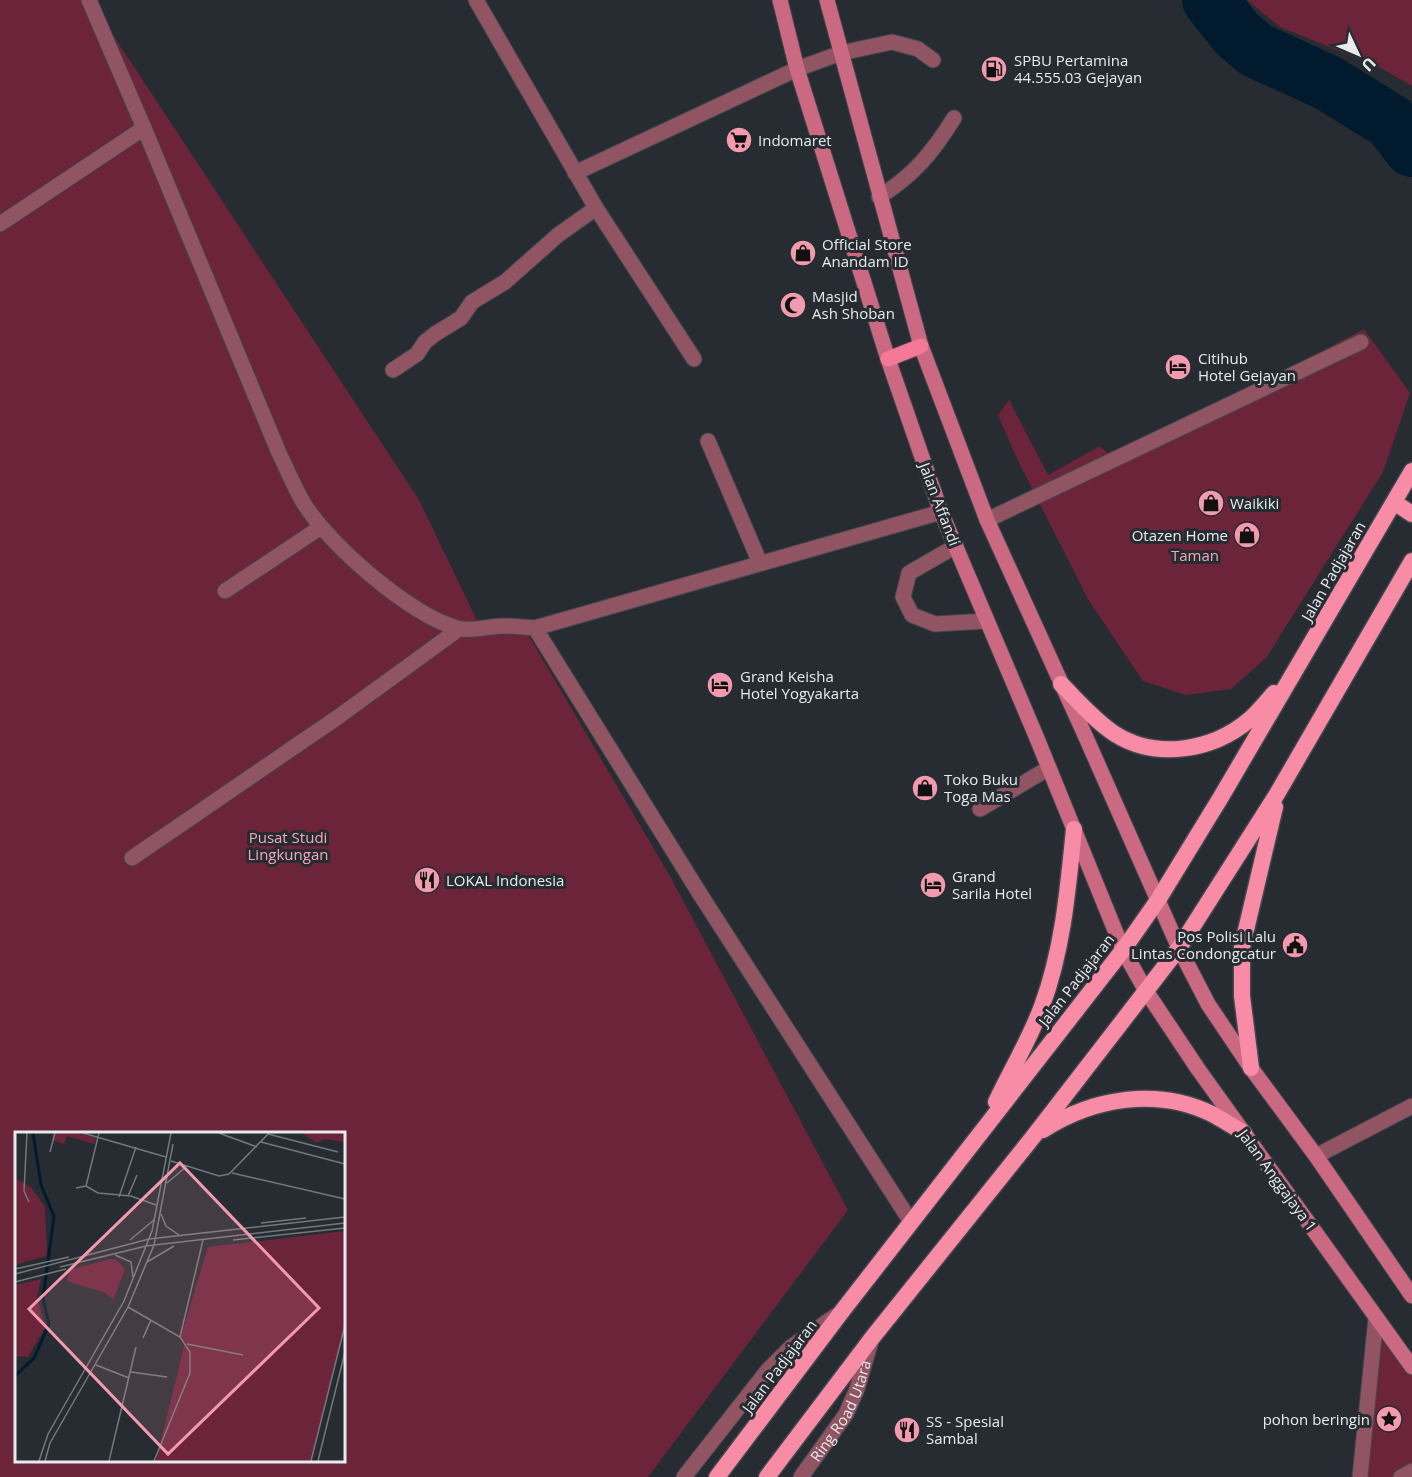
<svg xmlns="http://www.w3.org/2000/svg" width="1412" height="1477" font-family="'Open Sans',sans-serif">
<rect width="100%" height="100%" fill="#262c31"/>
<path fill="#6c243a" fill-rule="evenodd" d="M 0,0 L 90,0 L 419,500 L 484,635 L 519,619 L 671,878 L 848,1210 L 648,1477 L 0,1477 ZM 16,1134 L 344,1134 L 344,1460 L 16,1460 Z
M 1247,0 L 1412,0 L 1412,86 L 1379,67 L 1280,27 Z
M 1364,329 L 1410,393 L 1383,472 L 1266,658 L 1231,689 L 1186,695 L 1143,681 L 1089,601 L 1017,459 L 998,415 L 1009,400 L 1048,475 L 1100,446 L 1120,465 L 1318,353 Z
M 1377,1319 L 1412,1367 L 1412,1471 L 1401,1477 L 1360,1477 Z"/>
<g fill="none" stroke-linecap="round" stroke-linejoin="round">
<path stroke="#011a2d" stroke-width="56" d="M 1210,0 L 1237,34 L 1256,50 L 1328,83 L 1391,122 L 1412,149"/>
<defs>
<path id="service" d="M 797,69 L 841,53 L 892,42 L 918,49 L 933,60
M 879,197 C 914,175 933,152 954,118
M 0,224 L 144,128
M 987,520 L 1361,342
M 956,546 L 909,573 L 903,597 L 912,615 L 935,624 L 987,621
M 225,591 L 321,527
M 980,809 L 1049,768"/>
<path id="minor" d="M 89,0 L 144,128 L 279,453 C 287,469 294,487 303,502 C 329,545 409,614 457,628 C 470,632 489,626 503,626 C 513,626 524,627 535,628 L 941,512
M 476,0 L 596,208 L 694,359
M 575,173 L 797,69
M 393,370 L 417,354 L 425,342 L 435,334 L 461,318 L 472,302 L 505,282 L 558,235 L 596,208
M 708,441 L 760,563
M 535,628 L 700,894 L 911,1222
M 132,858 L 338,717 L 459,629
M 1316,1156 L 1412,1106"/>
<g id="tertiary">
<path d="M 684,1477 L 768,1370 L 791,1347 L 837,1315"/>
<path id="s1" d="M 801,1477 L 846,1414 L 857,1389 L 871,1341"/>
<path d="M 1360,1477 L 1376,1318"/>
<path d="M 1401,1477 L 1412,1471"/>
</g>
<path id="secondary" d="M 780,0 L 797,69 L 888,359 L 941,512 L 1036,736 L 1123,950 L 1146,991 L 1198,1069 L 1412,1367
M 827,0 L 921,346 L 987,520 L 1084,733 L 1179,948 L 1208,1004 L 1251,1068 L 1316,1156 L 1412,1296"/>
<path id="primary" d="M 888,359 L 921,346"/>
<path id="trunk" d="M 1394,502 L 1412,514
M 1061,684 C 1078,701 1095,721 1115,734 C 1156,760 1212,751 1249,720 C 1258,712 1266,702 1274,693
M 1251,1068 L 1242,996 L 1242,947 L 1275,807
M 996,1102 C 1011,1070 1030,1039 1042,1006 C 1063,949 1068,889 1074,829
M 1043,1130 C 1093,1098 1157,1087 1212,1114 C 1223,1120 1234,1127 1244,1133
M 717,1477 L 843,1310 L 1123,950 L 1158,900 L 1221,797 L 1412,471
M 767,1477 L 872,1338 L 1033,1137 L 1179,948 L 1277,794 L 1412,561"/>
</defs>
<use href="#service" stroke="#41474b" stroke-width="17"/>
<use href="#minor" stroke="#41474b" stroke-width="17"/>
<use href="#tertiary" stroke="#41474b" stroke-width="17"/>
<use href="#secondary" stroke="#41474b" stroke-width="17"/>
<use href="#primary" stroke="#41474b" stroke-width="17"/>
<use href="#trunk" stroke="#41474b" stroke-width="19"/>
<use href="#service" stroke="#915462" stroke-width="15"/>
<use href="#minor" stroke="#915462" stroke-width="15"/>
<use href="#tertiary" stroke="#915462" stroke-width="15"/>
<use href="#secondary" stroke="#ca6981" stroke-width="15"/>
<use href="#primary" stroke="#f57899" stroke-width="15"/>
<use href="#trunk" stroke="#f88ca7" stroke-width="16"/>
</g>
<defs>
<symbol id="fuel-disc" viewBox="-11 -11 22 22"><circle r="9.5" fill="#f29aae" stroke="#262c31"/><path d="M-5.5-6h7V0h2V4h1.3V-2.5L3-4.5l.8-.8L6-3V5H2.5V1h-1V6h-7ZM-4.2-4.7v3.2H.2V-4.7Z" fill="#111"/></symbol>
<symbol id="supermarket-disc" viewBox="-11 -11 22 22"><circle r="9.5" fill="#f29aae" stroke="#262c31"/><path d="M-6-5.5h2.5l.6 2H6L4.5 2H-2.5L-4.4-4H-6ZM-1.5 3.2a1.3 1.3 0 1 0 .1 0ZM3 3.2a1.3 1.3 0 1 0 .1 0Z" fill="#111"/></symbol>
<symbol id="shop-disc" viewBox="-11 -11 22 22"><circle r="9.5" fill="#f29aae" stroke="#262c31"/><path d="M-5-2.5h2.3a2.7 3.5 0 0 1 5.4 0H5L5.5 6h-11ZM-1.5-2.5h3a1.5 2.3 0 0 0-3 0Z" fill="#111"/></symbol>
<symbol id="mosque-disc" viewBox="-11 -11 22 22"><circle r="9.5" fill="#f29aae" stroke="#262c31"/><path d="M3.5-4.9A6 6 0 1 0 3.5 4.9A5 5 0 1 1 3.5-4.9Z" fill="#111"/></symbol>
<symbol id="hotel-disc" viewBox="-11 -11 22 22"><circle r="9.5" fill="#f29aae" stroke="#262c31"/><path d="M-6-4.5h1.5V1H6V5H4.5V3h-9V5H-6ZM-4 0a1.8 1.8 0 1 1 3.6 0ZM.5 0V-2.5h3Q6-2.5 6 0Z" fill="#111"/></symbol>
<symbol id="restaurant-disc" viewBox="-11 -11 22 22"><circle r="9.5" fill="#f29aae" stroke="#262c31"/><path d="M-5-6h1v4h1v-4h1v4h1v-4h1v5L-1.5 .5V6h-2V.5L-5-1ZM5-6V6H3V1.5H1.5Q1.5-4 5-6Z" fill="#111"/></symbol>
<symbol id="civic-disc" viewBox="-11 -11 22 22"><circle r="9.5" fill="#f29aae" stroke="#262c31"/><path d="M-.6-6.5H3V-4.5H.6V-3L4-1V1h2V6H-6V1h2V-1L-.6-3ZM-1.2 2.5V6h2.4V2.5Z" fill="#111"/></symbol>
<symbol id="sight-disc" viewBox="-11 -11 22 22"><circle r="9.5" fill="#f29aae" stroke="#262c31"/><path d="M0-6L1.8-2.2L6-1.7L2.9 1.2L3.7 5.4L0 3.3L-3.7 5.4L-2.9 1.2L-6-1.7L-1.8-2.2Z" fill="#111"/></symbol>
</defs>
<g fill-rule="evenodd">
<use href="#fuel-disc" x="979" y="54" width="30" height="30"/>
<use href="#supermarket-disc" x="724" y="125" width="30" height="30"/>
<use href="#shop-disc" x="788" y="238" width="30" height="30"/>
<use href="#mosque-disc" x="778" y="290" width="30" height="30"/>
<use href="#hotel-disc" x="1163" y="352" width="30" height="30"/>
<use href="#shop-disc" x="1196" y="488" width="30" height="30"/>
<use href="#shop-disc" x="1232" y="520" width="30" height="30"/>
<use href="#hotel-disc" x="705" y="670" width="30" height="30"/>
<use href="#shop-disc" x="910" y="773" width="30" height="30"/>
<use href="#restaurant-disc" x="412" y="865" width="30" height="30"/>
<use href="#hotel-disc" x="918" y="870" width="30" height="30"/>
<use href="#civic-disc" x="1280" y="930" width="30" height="30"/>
<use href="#sight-disc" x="1374" y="1404" width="30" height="30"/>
<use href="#restaurant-disc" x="892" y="1415" width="30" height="30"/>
</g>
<g text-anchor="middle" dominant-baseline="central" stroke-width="6" stroke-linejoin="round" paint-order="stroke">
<g font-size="15" fill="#e7ebee" stroke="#262c31" text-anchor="start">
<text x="1014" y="60">SPBU Pertamina<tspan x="1014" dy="17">44.555.03 Gejayan</tspan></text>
<text x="758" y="140">Indomaret</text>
<text x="822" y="244">Official Store<tspan x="822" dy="17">Anandam ID</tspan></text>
<text x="812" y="296">Masjid<tspan x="812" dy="17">Ash Shoban</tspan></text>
<text x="1198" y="358">Citihub<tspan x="1198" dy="17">Hotel Gejayan</tspan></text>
<text x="1230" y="503">Waikiki</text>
<text x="1228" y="535" text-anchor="end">Otazen Home</text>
<text x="740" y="676">Grand Keisha<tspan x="740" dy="17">Hotel Yogyakarta</tspan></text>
<text x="944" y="779">Toko Buku<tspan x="944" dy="17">Toga Mas</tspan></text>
<text x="952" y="876">Grand<tspan x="952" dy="17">Sarila Hotel</tspan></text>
<text x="446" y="880">LOKAL Indonesia</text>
<text x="1276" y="936" text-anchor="end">Pos Polisi Lalu<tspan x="1276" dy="17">Lintas Condongcatur</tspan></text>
<text x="1370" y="1419" text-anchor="end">pohon beringin</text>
<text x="926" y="1421">SS - Spesial<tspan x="926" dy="17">Sambal</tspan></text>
</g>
<g font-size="15" fill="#e7ebee" stroke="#262c31">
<text transform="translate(940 504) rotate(69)">Jalan Affandi</text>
<text transform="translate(1333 571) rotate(-60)">Jalan Padjajaran</text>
<text transform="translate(1076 980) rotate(-52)">Jalan Padjajaran</text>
<text transform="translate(1278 1180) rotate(54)">Jalan Anggajaya 1</text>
<text transform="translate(779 1366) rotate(-53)">Jalan Padjajaran</text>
<text stroke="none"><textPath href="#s1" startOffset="78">Ring Road Utara</textPath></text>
</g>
<g font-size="15" fill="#f4a7b8" stroke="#262c31">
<text x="1195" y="555">Taman</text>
<text x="288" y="837">Pusat Studi<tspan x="288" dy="17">Lingkungan</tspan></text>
</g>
</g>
<g transform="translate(15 1132)">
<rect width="330" height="330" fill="#262c31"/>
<path d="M 39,1 L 64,1 L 81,6 L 79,12 L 52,4 L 49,12 L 37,8 ZM 287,1 L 330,1 L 330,10 L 309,7 L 302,11 ZM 0,46 L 16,55 L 30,75 L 32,118 L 31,124 L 0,133 ZM 330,99 L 330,194 L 296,329 L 141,329 L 170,210 L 165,207 L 193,115 ZM 95,127 L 102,128 L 110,137 L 94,179 L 98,167 L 90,161 L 52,149 L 54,138 ZM 26,147 L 22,165 L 30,196 L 13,225 L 0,224 L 0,153 Z" fill="#6c243a"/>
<path fill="none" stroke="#011a2d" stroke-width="3" d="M 0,244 L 19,226 L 34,192 L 28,167 L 39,84 L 26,53 L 18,1"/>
<path fill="none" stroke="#73787d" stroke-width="1.5" d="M 12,1 L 9,59 L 14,70M 68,1 L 151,25M 204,1 L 242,15M 253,2 L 323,20M 246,10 L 330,32M 35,20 L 40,1M 156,29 L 204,44 L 214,42 L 254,1M 217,41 L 330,67M 152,51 L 172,34M 71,54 L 84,1M 61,56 L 71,54 L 83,61 L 116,64 L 141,73M 113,64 L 122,43M 104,65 L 121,15M 146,82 L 151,94 L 164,103M 246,91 L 291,86M 115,108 L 139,88M 218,108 L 330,96M 100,123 L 116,130 L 118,145M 132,130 L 159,114M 45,135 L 131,114 L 330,91M 0,137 L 54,125M 0,142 L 134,107 L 330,85M 0,150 L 51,137M 113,175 L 165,205 L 175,220 L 175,241 L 139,329M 165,205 L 188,108M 128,206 L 136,188M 172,212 L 228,223M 81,233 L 114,246M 116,240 L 152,245M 24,329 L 33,302 L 109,169 L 137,99 L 156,1M 30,329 L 35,311 L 113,175 L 139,113 L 158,12M 94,329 L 121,215M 296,329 L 330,193M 303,329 L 330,220"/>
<path fill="#f29aae" fill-opacity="0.15" stroke="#f29aae" stroke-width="3" d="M 165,31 L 304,176 L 153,322 L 14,177 Z"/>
<rect width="330" height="330" fill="none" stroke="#e7ebee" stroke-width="3"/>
</g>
<g transform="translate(1358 54) rotate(134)" stroke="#262c31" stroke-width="4.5" paint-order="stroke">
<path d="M0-4.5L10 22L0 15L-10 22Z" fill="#e7ebee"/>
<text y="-9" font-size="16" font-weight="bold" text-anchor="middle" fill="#e7ebee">U</text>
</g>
</svg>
